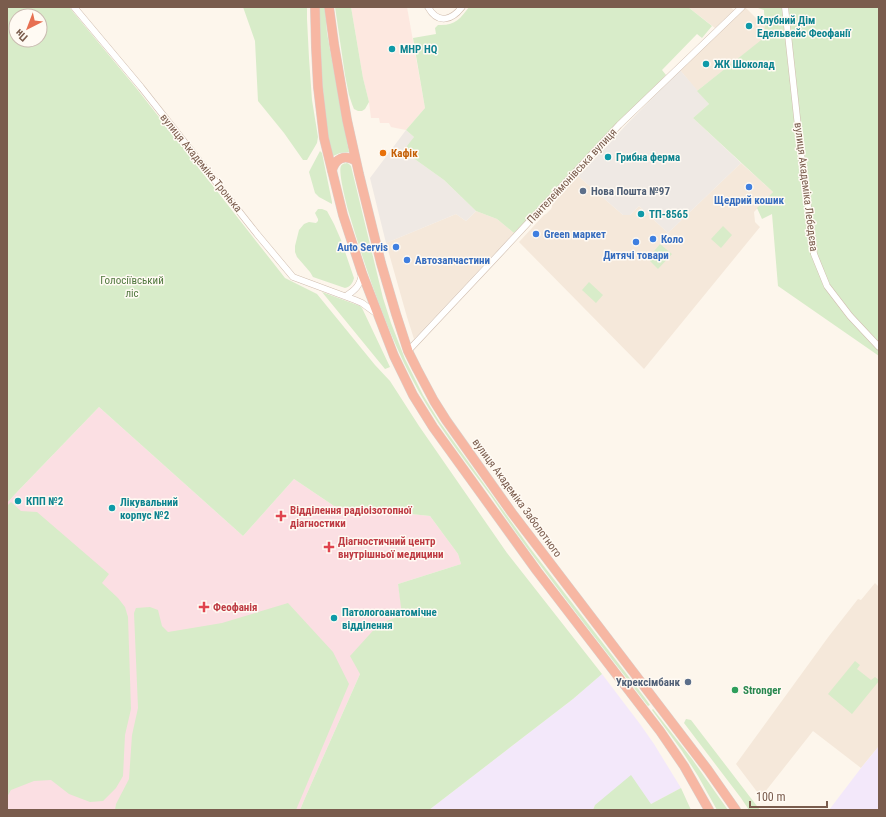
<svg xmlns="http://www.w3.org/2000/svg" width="886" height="817" font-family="'Roboto Condensed',sans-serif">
<rect width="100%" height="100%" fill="#fdf6ec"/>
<path fill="#f5e8da" d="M 688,7 L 730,7 L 734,10 L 715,28 Z
M 745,7 L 771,33 L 697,91 L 680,70 Z
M 741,163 L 773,192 L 754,212 L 755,222 L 760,227 L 644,369 L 519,242 L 544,215 L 546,214 L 551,209 L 552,207 L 552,205 L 578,176 L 623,215 L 630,215 L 639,206 L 668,233 Z
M 476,211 L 497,219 L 514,233 L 414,339 L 407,317 L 386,243 L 456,214 L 466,221 Z
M 875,583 L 879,587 L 879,746 L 861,768 L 813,731 L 761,797 L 736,764 L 829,636 L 858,599 L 861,600 Z"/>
<path fill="#fde8e0" d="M 351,7 L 407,7 L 425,108 L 406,130 L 391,127 L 389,123 L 380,123 L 379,118 L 371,118 L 369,102 L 363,78 Z"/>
<path fill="#efe9e4" d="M 680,70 L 709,104 L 693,118 L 741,163 L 668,233 L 639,206 L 630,215 L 623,215 L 578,176 L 606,147 L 626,125 Z
M 406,130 L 414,137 L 409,155 L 444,180 L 476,211 L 466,221 L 456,214 L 386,243 L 370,178 Z"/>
<path fill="#f3e8fa" d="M 602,674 L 640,724 L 654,744 L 681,788 L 651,804 L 595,805 L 593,810 L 429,810 L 573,699 Z
M 879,746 L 879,810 L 829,810 L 861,768 Z"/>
<path fill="#fbdfe3" d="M 99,407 L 243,536 L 294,479 L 334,506 L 430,516 L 458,554 L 461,564 L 398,584 L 403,615 L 379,624 L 360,674 L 305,798 L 300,810 L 7,810 L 7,503 L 18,491 Z"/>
<path fill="#d8ecc9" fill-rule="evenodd" d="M 7,7 L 69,7 L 137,89 L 285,278 L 317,294 L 375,365 L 390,381 L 419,426 L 507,553 L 602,674 L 573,699 L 429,810 L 300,810 L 305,798 L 360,674 L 350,656 L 379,624 L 402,615 L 398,584 L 461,564 L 458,554 L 430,516 L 334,506 L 294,479 L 243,536 L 99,407 L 18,491 L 7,503 ZM 16,16 L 40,16 L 40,40 L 16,40 Z
M 243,7 L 307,7 L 307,19 L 309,58 L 312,100 L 318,137 L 317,143 L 307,160 L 303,160 L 284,133 L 258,101 L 255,41 Z
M 319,7 L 325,7 L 327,33 L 331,55 L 349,152 L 340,153 L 331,157 C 324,107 319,58 319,7 Z
M 335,7 L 351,7 L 363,78 L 369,102 L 365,109 L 362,111 L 358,111 L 354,109 L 352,104 L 349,95 L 345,75 Z
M 469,7 L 688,7 L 712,26 L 702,38 L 697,34 L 662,70 L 666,75 L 514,233 L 497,219 L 476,211 L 444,180 L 409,155 L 407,146 L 414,137 L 406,130 L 425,108 L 413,38 L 436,34 L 435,28 L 438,25 C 455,26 460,19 469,7 Z
M 755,7 L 879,7 L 879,356 L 778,286 L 772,214 L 762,219 L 757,208 L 773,192 L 693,118 L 709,104 L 697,91 L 765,37 L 764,10 Z
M 320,151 L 322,153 L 332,202 L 332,204 L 319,197 L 315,193 L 309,172 L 311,168 Z
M 347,163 L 349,164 L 351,166 L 383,298 L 391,323 L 405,359 L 423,395 L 439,421 L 530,548 L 645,698 L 650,705 L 648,706 C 608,654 567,602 528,549 C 515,531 503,514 491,496 C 463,458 433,420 411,377 C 384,324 365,267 348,210 C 346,202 338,172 341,166 C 343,163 344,164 347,163 Z
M 318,209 L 322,209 L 327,211 L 334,224 L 341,240 L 354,278 C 353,283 350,287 345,288 L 313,277 L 310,272 L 297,257 L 295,252 L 295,246 L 299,230 L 304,224 L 309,222 L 316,223 L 318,221 L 318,219 L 315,213 Z
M 723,226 L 732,235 L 721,248 L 711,239 Z
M 660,244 L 672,254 L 658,269 L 650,261 L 650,256 Z
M 589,282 L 603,295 L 596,303 L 582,290 Z
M 322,292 L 360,306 L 362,308 L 390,367 L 385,369 Z
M 11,502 L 21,511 L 37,512 L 109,574 L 102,583 L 118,598 L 125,607 L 128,617 L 131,709 L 125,735 L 123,776 L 116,788 L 103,801 L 90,802 L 69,794 L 51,780 L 34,781 L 11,790 L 7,797 L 7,506 Z
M 288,603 L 333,652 L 349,684 L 296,810 L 115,810 L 116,804 L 129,779 L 132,735 L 138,708 L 134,613 L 136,608 L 150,607 L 158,610 L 162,626 L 168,632 L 222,623 Z
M 855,661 L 860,665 L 857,669 L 871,680 L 875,677 L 879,680 L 879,681 L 852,714 L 828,694 Z
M 653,709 L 692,759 L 728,810 L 717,810 L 698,776 L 682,751 L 652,710 Z
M 686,719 L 691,720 L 760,810 L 749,810 L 741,798 L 684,723 Z
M 631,775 L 651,804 L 681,788 L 691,810 L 593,810 L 595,805 Z"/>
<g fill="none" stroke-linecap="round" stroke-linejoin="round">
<defs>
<path id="minor" d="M 74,7 L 141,87 L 257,234 L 293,277 L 355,300 L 362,303 L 377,314
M 428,7 C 438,25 452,20 462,7
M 785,7 L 800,145 L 814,254 L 827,286 L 850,316 L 879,347
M 346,296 C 355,290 360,286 362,274
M 408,351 L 500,253 L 619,125 L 742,7"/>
<path id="highway" d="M 315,7 L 316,47 L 318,87 L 324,138 L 343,215 L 362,273 L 394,356 L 413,395 L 433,427 L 537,571 L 660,731 L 684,766 L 709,810
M 329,7 L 334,44 L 347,120 L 359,174 L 381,263 L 396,314 L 408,351 L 417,369 L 434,401 L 446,420 L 512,513 L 708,770 L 736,810
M 332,171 C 335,158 345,154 356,161"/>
</defs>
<use href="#minor" stroke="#d1beb0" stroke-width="7"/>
<use href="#highway" stroke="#dad1cd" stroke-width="10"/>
<use href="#minor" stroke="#fff" stroke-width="6"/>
<use href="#highway" stroke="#f7b7a3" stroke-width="9"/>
</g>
<g fill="#0f9aa8" stroke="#fffaf3" stroke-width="1.5">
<circle cx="749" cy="26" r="4"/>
<circle cx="392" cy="49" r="4"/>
<circle cx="706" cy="64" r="4"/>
<circle cx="608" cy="157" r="4"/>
<circle cx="641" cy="214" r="4"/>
<circle cx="18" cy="501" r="4"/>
<circle cx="112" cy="508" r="4"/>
<circle cx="334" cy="618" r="4"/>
</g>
<circle fill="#e8710a" stroke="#fffaf3" stroke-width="1.5" cx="383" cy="153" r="4"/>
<g fill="#3f7fe0" stroke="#fffaf3" stroke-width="1.5">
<circle cx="749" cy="187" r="4"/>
<circle cx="536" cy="234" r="4"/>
<circle cx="653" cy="239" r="4"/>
<circle cx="636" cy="242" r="4"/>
<circle cx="396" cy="247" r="4"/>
<circle cx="407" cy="260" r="4"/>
</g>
<g fill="#5c6f8a" stroke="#fffaf3" stroke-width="1.5">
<circle cx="583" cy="191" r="4"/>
<circle cx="688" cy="682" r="4"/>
</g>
<g fill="#e0444e" stroke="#fffaf3" stroke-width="1.5">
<path d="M279 510h4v4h4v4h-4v4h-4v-4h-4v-4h4z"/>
<path d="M327 541h4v4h4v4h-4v4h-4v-4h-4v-4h4z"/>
<path d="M202 601h4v4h4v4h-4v4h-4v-4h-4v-4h4z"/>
</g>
<circle fill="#2e9e5b" stroke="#fffaf3" stroke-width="1.5" cx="735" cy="690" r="4"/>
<g text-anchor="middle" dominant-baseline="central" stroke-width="3" stroke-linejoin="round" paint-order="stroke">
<g font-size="11" font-weight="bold" fill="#0d838f" stroke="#fffaf3" text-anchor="start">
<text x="757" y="20">Клубний Дім<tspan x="757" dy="13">Едельвейс Феофанії</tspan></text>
<text x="400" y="49">MHP HQ</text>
<text x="714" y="64">ЖК Шоколад</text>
<text x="616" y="157">Грибна ферма</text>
<text x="649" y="214">ТП-8565</text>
<text x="26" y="501">КПП №2</text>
<text x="120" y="502">Лікувальний<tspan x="120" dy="13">корпус №2</tspan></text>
<text x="342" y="612">Патологоанатомічне<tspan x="342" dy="13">відділення</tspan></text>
</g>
<g font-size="11" font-weight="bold" fill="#c56008" stroke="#fffaf3" text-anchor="start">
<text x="391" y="153">Кафік</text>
</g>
<g font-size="11" fill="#7a5c4d" stroke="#fffaf3">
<text transform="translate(201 163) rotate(51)">вулиця Академіка Тронька</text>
<text transform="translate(572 176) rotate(-47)">Пантелеймонівська вулиця</text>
<text transform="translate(806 187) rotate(83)">вулиця Академіка Лебедєва</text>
<text transform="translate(517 498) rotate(54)">вулиця Академіка Заболотного</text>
</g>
<g font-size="11" font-weight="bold" fill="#4e5e75" stroke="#fffaf3" text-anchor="start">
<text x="591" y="191">Нова Пошта №97</text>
<text x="680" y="682" text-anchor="end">Укрексімбанк</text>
</g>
<g font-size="11" font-weight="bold" fill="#366cbe" stroke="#fffaf3" text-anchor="start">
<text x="749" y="200" text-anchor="middle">Щедрий кошик</text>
<text x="544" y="234">Green маркет</text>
<text x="661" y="239">Коло</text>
<text x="388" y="247" text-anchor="end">Auto Servis</text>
<text x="636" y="255" text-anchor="middle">Дитячі товари</text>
<text x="415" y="260">Автозапчастини</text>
</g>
<g font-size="11" fill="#537a41" stroke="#fffaf3">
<text x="132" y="280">Голосіївський<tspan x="132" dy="13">ліс</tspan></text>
</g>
<g font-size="11" font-weight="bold" fill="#be3a42" stroke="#fffaf3" text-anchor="start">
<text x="290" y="510">Відділення радіоізотопної<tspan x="290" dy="13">діагностики</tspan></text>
<text x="338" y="541">Діагностичний центр<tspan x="338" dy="13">внутрішньої медицини</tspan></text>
<text x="213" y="607">Феофанія</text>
</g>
<g font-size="11" font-weight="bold" fill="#27864d" stroke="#fffaf3" text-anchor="start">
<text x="743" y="690">Stronger</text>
</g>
</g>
<rect width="886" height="817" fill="none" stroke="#7a5c4d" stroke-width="16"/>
<g transform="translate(28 28) rotate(222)"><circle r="19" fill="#fffaf3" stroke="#cabbb1"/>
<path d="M0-3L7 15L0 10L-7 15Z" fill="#e76f51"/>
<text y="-6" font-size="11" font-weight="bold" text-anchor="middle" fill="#7a5c4d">Пн</text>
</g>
<path d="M750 801v6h77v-6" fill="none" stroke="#7a5c4d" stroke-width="2"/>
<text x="756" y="801" font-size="12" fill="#7a5c4d" stroke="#fffaf3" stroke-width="3" paint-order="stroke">100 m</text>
</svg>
